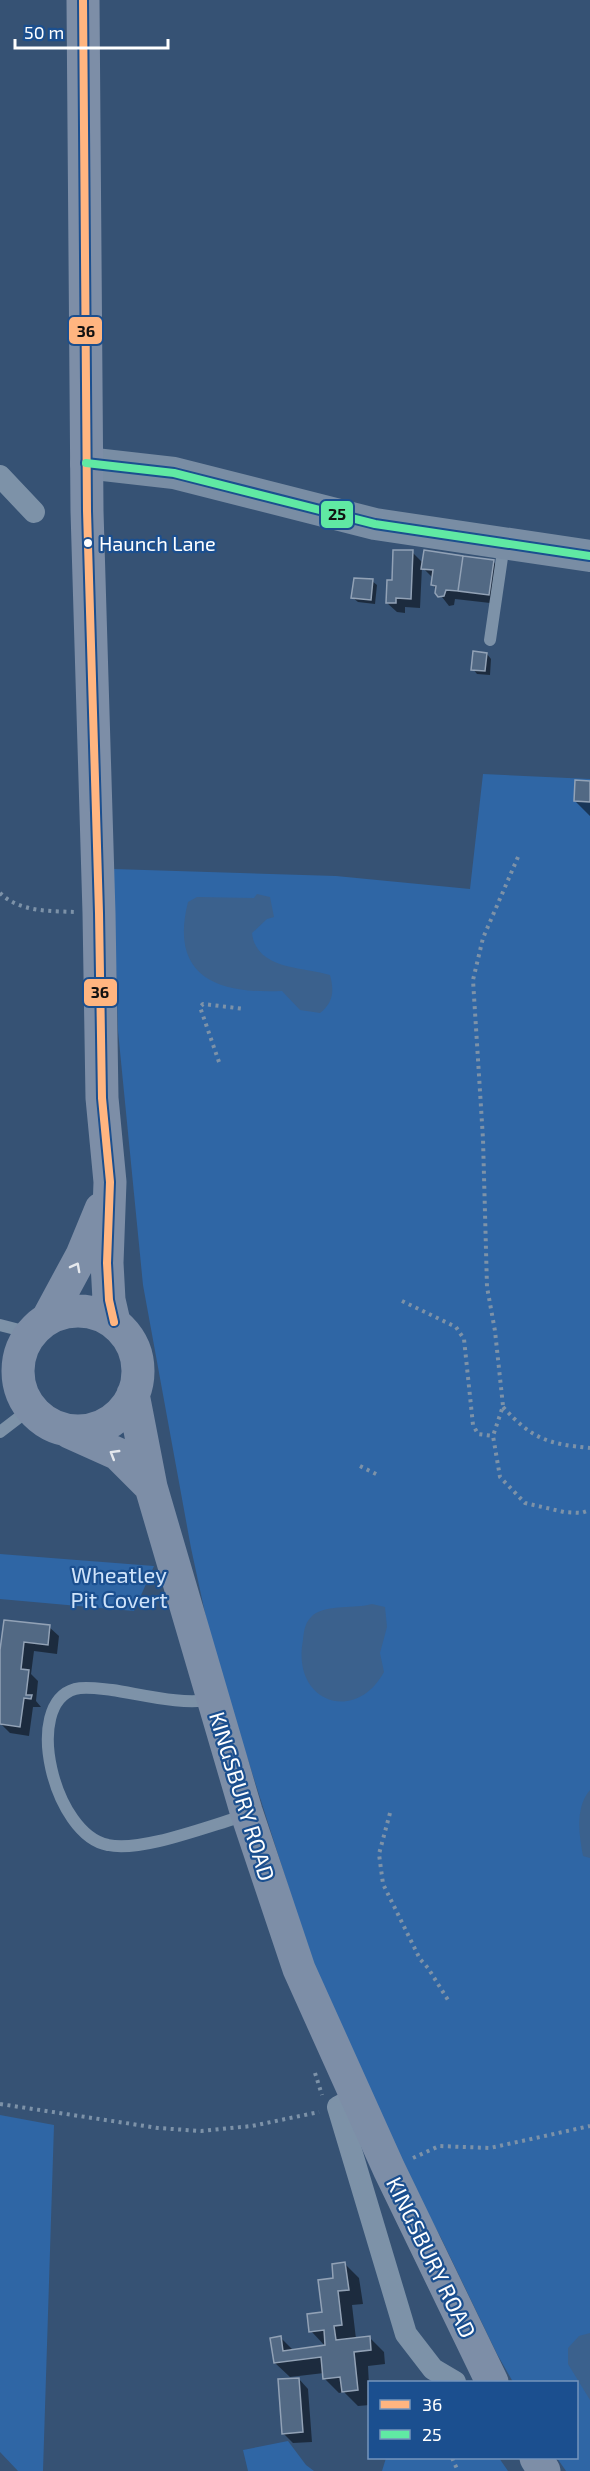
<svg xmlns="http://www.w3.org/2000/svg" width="590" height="2471" font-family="'Exo 2',sans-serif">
<rect width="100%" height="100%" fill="#365274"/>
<path fill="#2f66a5" d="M 483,774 L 590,779 L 590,2471 L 566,2471 L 557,2458 L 576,2458 L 576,2382 L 513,2382 L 497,2354 L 440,2236 L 393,2155 L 310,1955 L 249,1763 L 219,1678 L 191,1548 L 143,1285 L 118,1031 L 113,869 L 336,876 L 470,889 Z
M 0,1554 L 154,1566 L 134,1611 L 0,1599 Z
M 0,2115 L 54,2125 L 43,2471 L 18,2471 L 0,2452 Z
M 288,2441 L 306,2465 L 314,2471 L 248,2471 L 243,2450 Z
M 386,2458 L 499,2458 L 508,2471 L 382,2471 Z"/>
<path fill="#3b618d" d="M 257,894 L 270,897 L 274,917 L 267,919 L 252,933 C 256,970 303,967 330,975 C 334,990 334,1002 320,1013 L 300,1010 L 282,991 C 218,994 169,977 188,902 L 197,897 L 254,898 Z
M 372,1604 L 385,1607 L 387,1627 L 380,1653 L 384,1672 C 355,1725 291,1702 303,1640 C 304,1630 305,1622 313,1615 C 329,1604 355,1609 372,1604 Z
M 590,1790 L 590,1858 L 583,1856 C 579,1835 575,1807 590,1790 Z
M 590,2333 L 590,2400 L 568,2364 L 568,2348 L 579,2336 Z"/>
<path fill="#0007" d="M 412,552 L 423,563 L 493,561 L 503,571 L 499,604 L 455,599 L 454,605 L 449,606 L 432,584 L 433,578 L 422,567 L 420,608 L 405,607 L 405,613 L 397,612 L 387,603 L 393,582 Z
M 372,581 L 377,585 L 375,604 L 358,602 L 353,598 Z
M 487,654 L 491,659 L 490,675 L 477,674 L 473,669 Z
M 590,782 L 590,816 L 575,801 Z
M 5,1621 L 49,1627 L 59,1636 L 57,1654 L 34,1651 L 31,1674 L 38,1681 L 36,1701 L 41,1707 L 33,1707 L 29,1736 L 10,1733 L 0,1723 L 0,1663 Z
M 345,2264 L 359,2278 L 363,2304 L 352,2305 L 356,2339 L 369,2337 L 384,2352 L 385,2364 L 368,2366 L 370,2405 L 358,2406 L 344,2392 L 339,2393 L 325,2379 L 324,2373 L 290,2377 L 275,2363 L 281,2338 L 294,2351 L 326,2347 L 311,2331 L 324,2314 L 335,2280 Z
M 299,2379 L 308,2389 L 312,2442 L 293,2443 L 283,2433 Z"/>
<path fill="#526984" stroke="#92a2b6" stroke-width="1.5" d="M 393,550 L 413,550 L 411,599 L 396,598 L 396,603 L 386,603 L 387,580 L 392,580 Z
M 424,550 L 463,556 L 458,591 L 446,590 L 444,596 L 438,597 L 435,593 L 436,586 L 431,585 L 433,570 L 421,569 Z
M 463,556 L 494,560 L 489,595 L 458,591 Z
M 354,578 L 373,579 L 371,600 L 351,598 Z
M 473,651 L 487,653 L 485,671 L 471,670 Z
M 575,780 L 590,781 L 590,802 L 574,801 Z
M 4,1620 L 50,1625 L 48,1645 L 24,1642 L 21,1669 L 29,1670 L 26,1695 L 32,1695 L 31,1699 L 24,1698 L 20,1727 L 0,1724 L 0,1650 Z
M 345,2262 L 349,2290 L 338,2291 L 342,2325 L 334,2326 L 336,2340 L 370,2336 L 371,2350 L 354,2352 L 358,2390 L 342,2392 L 340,2377 L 323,2379 L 321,2357 L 274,2363 L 270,2338 L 281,2336 L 283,2351 L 325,2345 L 324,2330 L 309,2332 L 307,2314 L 322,2312 L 318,2280 L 333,2278 L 332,2264 Z
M 299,2378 L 303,2432 L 282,2434 L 278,2379 Z"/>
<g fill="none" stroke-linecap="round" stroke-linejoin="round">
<path stroke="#7d92a8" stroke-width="4" stroke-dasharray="3 4.5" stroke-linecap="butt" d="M 518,857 L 483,938 L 473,980 L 483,1139 L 487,1287 L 495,1331 L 503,1406 L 493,1436 L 500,1477 L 525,1503 L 564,1512 L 581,1513 L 590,1510
M 0,893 C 19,912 50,911 75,912
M 219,1062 L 200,1007 L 203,1004 L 245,1009
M 402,1301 L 456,1327 L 464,1339 L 473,1425 L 478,1434 L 493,1436
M 503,1407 C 532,1439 548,1444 590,1448
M 360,1466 L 378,1475
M 390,1813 L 379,1854 L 383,1884 L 420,1959 L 428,1968 L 448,2000
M 315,2073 L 322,2095
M 0,2104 L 158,2128 L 201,2131 L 252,2126 L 319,2112
M 413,2158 L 439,2146 L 490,2148 L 590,2126
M 452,2458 L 458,2471"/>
<path stroke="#7d92a8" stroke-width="12" d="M 490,640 L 504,544
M 0,1325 L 31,1333
M 0,1432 L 30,1409
M 212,1699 C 185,1706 140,1694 112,1690 C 101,1689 86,1686 75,1689 C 22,1704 54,1835 108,1845 C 140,1852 203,1828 237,1818 L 244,1812"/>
<path stroke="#7d92a8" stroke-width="22" d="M 0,476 L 34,512
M 357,2097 L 338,2107 L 406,2334 L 433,2369 L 455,2382"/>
<path stroke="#798da4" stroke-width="32" d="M 86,463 L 174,473 L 375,524 L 590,556"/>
<path stroke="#7d8ea7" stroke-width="33" d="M 83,0 L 87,511 L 99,913 L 102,1098 L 110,1182 L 107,1263 L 109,1300 L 114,1322
M18 1371a60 60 0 1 1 120 0a60 60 0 1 1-120 0Z
M 48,1318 L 82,1255 L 101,1209
M 133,1394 L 151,1487 L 246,1811 L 299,1969 L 389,2169 L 492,2382
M 69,1432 L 118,1454 L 151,1487
M 536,2458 L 544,2471"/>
<defs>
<path id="bus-1" d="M 83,0 L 87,511 L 99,913 L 102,1098 L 110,1182 L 107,1263 L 109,1300 L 114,1322"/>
<path id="bus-2" d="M 86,463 L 174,473 L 375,524 L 590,556"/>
</defs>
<use href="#bus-1" stroke="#1b4f8f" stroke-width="12"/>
<use href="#bus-2" stroke="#1b4f8f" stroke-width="12"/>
<use href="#bus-1" stroke="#ffb580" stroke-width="8"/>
<use href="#bus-2" stroke="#60e9a3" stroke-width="8"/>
</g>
<defs><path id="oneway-chevron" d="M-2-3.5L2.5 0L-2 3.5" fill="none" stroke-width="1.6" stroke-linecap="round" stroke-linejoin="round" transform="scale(1.5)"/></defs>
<g stroke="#e5e8ed">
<use href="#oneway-chevron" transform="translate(76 1267) rotate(-62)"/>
<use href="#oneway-chevron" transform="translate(114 1454) rotate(-149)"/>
</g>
<circle fill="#fff" stroke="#1b4f8f" stroke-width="2" cx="88" cy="543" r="5"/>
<g text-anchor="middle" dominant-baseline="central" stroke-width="4.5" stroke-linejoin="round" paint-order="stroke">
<g font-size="20" fill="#fff" stroke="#1b4f8f" text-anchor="start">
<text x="99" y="543">Haunch Lane</text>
</g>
<g font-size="22" fill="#cfe3fa" stroke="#1b4f8f">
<text x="119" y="1574">Wheatley<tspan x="119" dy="25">Pit Covert</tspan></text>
</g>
<g font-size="22" fill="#fff" stroke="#1b4f8f">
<text transform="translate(243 1796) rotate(73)">KINGSBURY ROAD</text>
<text transform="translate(432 2257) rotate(64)">KINGSBURY ROAD</text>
</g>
</g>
<g stroke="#1b4f8f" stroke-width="2">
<rect x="68" y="316" width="35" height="29" rx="6" fill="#ffb580"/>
<rect x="320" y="500" width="34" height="29" rx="6" fill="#60e9a3"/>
<rect x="83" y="978" width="35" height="29" rx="6" fill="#ffb580"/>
</g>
<g font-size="16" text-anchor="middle" font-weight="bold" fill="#111">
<text x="86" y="337">36</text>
<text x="337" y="520">25</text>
<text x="100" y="998">36</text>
</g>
<rect x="368" y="2381" width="210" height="78" fill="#1b4f8f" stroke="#7695bc" stroke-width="1.5"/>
<rect x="380" y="2400" width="30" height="9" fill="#ffb580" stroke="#7695bc" stroke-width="1.5"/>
<text x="422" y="2411" font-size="18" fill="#ffffff">36</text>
<rect x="380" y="2430" width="30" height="9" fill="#60e9a3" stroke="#7695bc" stroke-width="1.5"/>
<text x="422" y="2441" font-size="18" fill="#ffffff">25</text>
<path d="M15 39v9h153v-9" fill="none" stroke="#ffffff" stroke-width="3"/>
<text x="24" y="39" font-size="18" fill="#ffffff" stroke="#1b4f8f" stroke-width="4.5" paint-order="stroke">50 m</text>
</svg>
